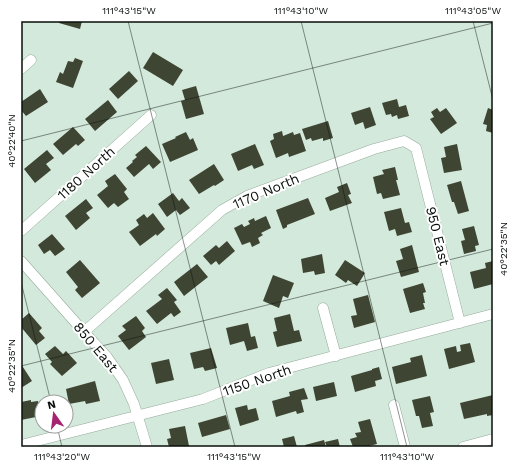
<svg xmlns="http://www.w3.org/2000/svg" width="514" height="468" font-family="'Work Sans',sans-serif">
<rect width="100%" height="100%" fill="#d3e9db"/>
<path fill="#3f4533" d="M 59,21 L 82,21 L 80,29 L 59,23 Z
M 153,52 L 183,70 L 173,86 L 143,68 Z
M 75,58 L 83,61 L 73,88 L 56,82 L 60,72 L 63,74 L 68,61 L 73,62 Z
M 129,71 L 138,81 L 118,99 L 109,89 Z
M 196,86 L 204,114 L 186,119 L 181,101 L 185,100 L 182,90 Z
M 40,89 L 48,102 L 26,116 L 21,110 L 21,102 Z
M 397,99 L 399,107 L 406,105 L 409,116 L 398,119 L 397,115 L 392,117 L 391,114 L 386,115 L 382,103 Z
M 108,100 L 117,112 L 95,131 L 85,119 Z
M 370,107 L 376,125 L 365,129 L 363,122 L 355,125 L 351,113 Z
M 437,108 L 440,112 L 446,108 L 457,123 L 441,134 L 430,119 L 434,117 L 431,112 Z
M 488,108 L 493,110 L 493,133 L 486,131 L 487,125 L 483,124 Z
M 328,121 L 333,138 L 323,141 L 323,138 L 312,141 L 311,138 L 306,140 L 302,129 Z
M 73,127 L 85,140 L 78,146 L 76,144 L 63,155 L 53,144 Z
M 282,131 L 283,136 L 293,132 L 294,135 L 300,133 L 306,151 L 289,157 L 288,153 L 276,158 L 270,141 L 274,139 L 273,134 Z
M 186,132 L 190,140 L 193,138 L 198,150 L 170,162 L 162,144 L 176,138 L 175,137 Z
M 255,144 L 264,165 L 254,169 L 252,165 L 238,171 L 231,154 Z
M 457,144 L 462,170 L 444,173 L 441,158 L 446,157 L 444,147 Z
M 146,146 L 161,162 L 153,169 L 149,164 L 134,177 L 126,168 L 133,162 L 132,161 L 137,157 L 135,155 Z
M 47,150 L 54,158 L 46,164 L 51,170 L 35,183 L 24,169 Z
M 214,164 L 224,180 L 215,186 L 214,185 L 199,194 L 189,180 Z
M 395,167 L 398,180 L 396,180 L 400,195 L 383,199 L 381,193 L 377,194 L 373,177 L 384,174 L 382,170 Z
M 115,174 L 127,189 L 124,192 L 129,199 L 118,207 L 114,203 L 108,208 L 97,195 L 108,186 L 105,181 Z
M 461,181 L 469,211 L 458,214 L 454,202 L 452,202 L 447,185 Z
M 347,183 L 351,194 L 348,195 L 352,203 L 330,211 L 325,198 L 339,192 L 337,187 Z
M 173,193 L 179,201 L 182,198 L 190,208 L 180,215 L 176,210 L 167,217 L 158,204 Z
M 308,198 L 315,214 L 287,225 L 287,227 L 283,229 L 276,210 Z
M 86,199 L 93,208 L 86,213 L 90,218 L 76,230 L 65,216 Z
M 401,208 L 405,223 L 409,222 L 412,232 L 397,236 L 395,229 L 389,231 L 384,212 Z
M 153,213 L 165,229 L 157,236 L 156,234 L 140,246 L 129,232 L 139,225 L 136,220 L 144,214 L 147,218 Z
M 266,216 L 271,228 L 261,233 L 263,235 L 258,238 L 260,243 L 252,247 L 250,242 L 242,245 L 234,228 L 242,224 L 244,227 L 250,224 L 248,221 L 254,218 L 255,221 Z
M 474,226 L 479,245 L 475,246 L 476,251 L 464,254 L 461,241 L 465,240 L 462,229 Z
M 52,234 L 65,249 L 55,256 L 50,250 L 44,254 L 38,245 Z
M 227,241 L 235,251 L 219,265 L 216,261 L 211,265 L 203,256 L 216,245 L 219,248 Z
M 412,245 L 419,272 L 401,277 L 396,261 L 403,259 L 400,249 Z
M 322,254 L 325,273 L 315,275 L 314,271 L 303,273 L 301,259 Z
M 80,260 L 100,283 L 82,298 L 75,290 L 78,287 L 66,272 Z
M 345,260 L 365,273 L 357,286 L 348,280 L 346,283 L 335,275 Z
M 493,261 L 493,284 L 474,289 L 470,272 L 486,268 L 485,263 Z
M 197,264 L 208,277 L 184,296 L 174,282 Z
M 273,275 L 294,283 L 288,298 L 283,296 L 279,308 L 263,301 Z
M 423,283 L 426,292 L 423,293 L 425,303 L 423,303 L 425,309 L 410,313 L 403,289 Z
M 167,288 L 177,300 L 174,302 L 181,312 L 174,317 L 171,313 L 157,324 L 146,311 L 162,299 L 158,295 Z
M 368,295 L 375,322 L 354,328 L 351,316 L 357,315 L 353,299 Z
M 29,313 L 42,328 L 39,331 L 45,338 L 36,345 L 21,327 L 21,320 Z
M 290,314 L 294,331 L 299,330 L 302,341 L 277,347 L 273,332 L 277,331 L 274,318 Z
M 136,316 L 145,328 L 142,331 L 146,337 L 129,350 L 118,336 L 126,330 L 122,326 Z
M 248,323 L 251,337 L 255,336 L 258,348 L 247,351 L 244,341 L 230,345 L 226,328 Z
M 470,343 L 475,362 L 449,369 L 444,349 L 456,346 L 457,352 L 461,351 L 460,345 Z
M 55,346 L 63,354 L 66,351 L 77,363 L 62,376 L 50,364 L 52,362 L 45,354 Z
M 211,348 L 217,368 L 205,371 L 203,367 L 194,369 L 190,353 Z
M 422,355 L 427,376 L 396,384 L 392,367 L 411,362 L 410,358 Z
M 169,359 L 174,380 L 156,384 L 151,363 Z
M 21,364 L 32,381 L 21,388 Z
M 379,367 L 382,379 L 375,381 L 376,386 L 355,392 L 351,376 L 372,370 L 372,369 Z
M 95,381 L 100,401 L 86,404 L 85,401 L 69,404 L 66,389 Z
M 334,382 L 337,396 L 316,401 L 313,387 Z
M 304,388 L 308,399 L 301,400 L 304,412 L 297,414 L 296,411 L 276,417 L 272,401 L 290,396 L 289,392 Z
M 493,395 L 493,415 L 487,416 L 487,414 L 464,419 L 460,403 Z
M 430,396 L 434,412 L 430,413 L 433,426 L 422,428 L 419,416 L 416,416 L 412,400 Z
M 31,400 L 31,402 L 38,401 L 41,416 L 21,420 L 21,402 Z
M 247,405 L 248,410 L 256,408 L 259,420 L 240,426 L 235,408 Z
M 226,415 L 230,429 L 202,437 L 198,423 Z
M 370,419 L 377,444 L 365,447 L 353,447 L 350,439 L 357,437 L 355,433 L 361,432 L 358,422 Z
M 185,426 L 189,446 L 183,447 L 169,447 L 167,439 L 171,438 L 169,429 Z
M 294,436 L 297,447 L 284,447 L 282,439 Z
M 338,439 L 340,447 L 327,447 L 325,442 Z
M 324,440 L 326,447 L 305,447 L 305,445 Z"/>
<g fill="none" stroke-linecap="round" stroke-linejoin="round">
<defs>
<path id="minor" d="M 21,69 L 31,60
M 21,231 L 151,115
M 21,261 L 84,332 L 107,357 L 123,380 L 134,404 L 147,447
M 323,308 L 336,356
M 84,332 L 222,210 L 247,196 L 374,149 L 404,141 L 416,148 L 460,323
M 394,405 L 405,447
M 21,445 L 203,399 L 269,373 L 493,314
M 463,447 L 493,439"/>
</defs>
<use href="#minor" stroke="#96ab9d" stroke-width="11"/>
<use href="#minor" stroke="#fff" stroke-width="10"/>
</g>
<path fill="none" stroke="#080f0b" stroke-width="1" stroke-opacity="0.45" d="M 128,21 L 235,447M 301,21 L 407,447M 473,21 L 493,100M 21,141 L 493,23M 21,282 L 51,402M 21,366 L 493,249M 57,426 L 62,447"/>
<g text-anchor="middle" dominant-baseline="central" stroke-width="4" stroke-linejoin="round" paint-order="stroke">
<g font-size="14" fill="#080f0b" stroke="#fff">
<text transform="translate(86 173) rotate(-42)">1180 North</text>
<text transform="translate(266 191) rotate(-23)">1170 North</text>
<text transform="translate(438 236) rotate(76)">950 East</text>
<text transform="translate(96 347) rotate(50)">850 East</text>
<text transform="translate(257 380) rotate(-19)">1150 North</text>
</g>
</g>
<rect width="514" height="468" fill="none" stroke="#ffffff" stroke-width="44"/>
<g transform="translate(54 414) rotate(346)"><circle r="19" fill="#ffffff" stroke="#9c9f9d"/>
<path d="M0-3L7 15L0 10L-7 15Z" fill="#a62371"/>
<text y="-6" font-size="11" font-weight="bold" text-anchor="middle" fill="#080f0b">N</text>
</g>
<rect x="22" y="22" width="470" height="424" fill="none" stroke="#080f0b" stroke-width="1.5"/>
<g font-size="10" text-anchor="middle" fill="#080f0b">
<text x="129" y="14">111°43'15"W</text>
<text x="301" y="14">111°43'10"W</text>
<text x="473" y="14">111°43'05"W</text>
<text transform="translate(11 141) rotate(-90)" y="4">40°22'40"N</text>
<text transform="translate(503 249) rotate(-90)" y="4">40°22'35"N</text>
<text transform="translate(11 366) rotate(-90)" y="4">40°22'35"N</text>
<text x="62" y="460">111°43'20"W</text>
<text x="234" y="460">111°43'15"W</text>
<text x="407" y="460">111°43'10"W</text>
</g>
</svg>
